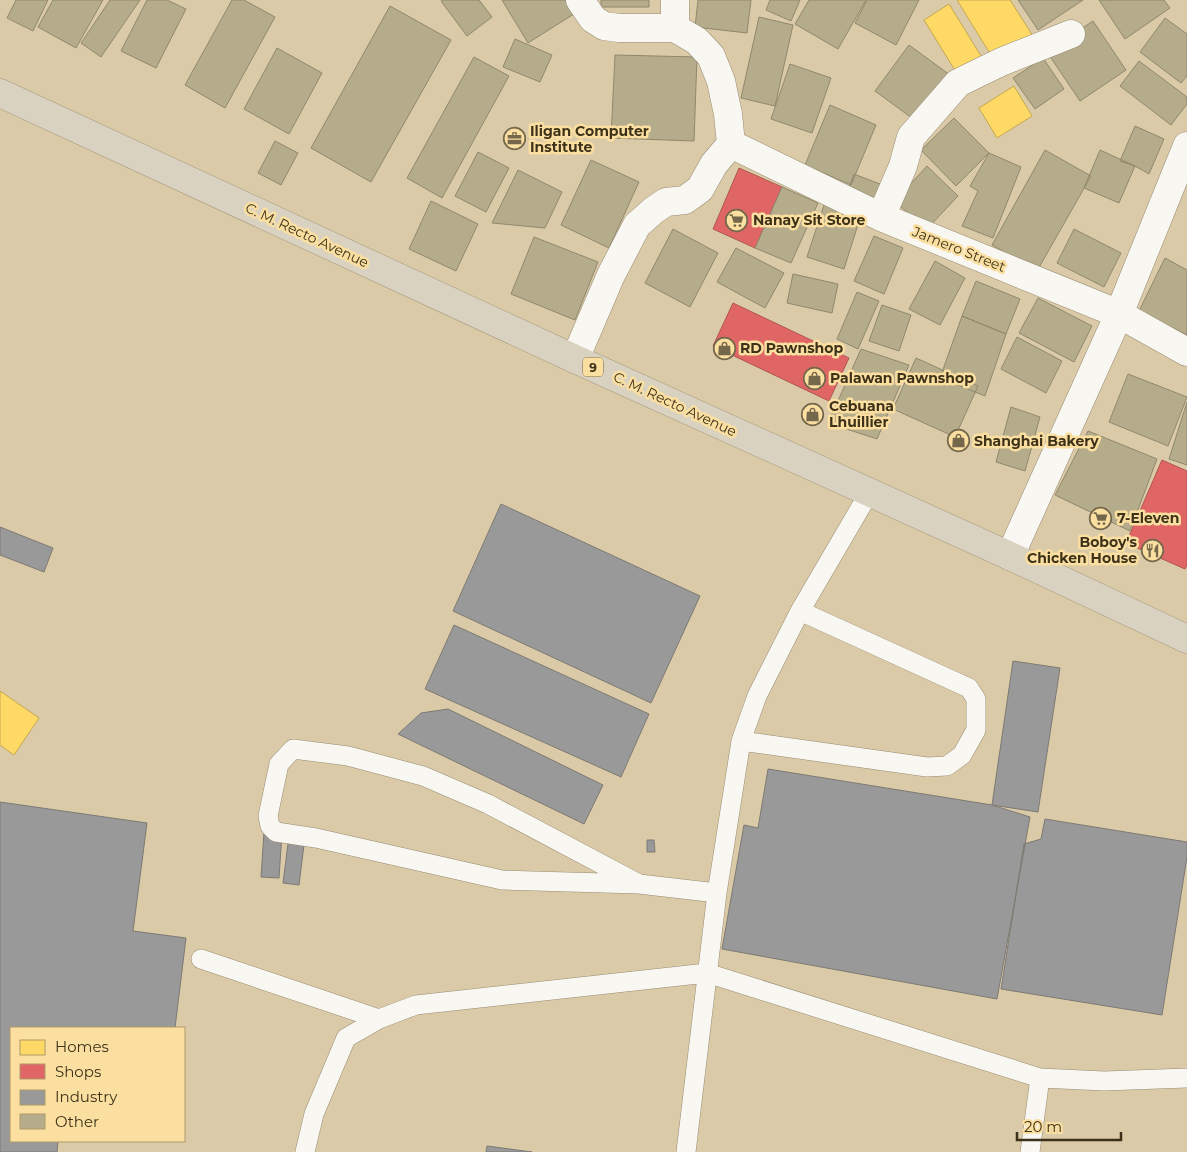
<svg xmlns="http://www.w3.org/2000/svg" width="1187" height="1152" font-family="Montserrat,sans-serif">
<rect width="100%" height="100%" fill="#dacaa8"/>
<path fill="#ffd966" stroke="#c5a74f" d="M 957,0 L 1010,0 L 1033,36 L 994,60 Z
M 949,4 L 981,56 L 956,72 L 924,20 Z
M 1014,86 L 1032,116 L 997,138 L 979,108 Z
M 0,691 L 39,718 L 14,755 L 0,745 Z"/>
<path fill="#e06666" stroke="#af564f" d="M 739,168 L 782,187 L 755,248 L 713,229 Z
M 733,303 L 849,358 L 829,401 L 713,346 Z
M 1162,460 L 1187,471 L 1187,565 L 1185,569 L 1126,543 Z"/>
<path fill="#999" stroke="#7d7a73" d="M 501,504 L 700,596 L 651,703 L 453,611 Z
M 0,527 L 53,548 L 44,572 L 0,555 Z
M 454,625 L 649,714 L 621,777 L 425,689 Z
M 1013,661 L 1060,668 L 1038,812 L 992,805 Z
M 448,709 L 603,785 L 584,824 L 398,734 L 421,713 Z
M 768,769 L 992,805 L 1030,817 L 997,999 L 722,949 L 744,825 L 758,828 Z
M 0,802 L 147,823 L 133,931 L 186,938 L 175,1028 L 11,1028 L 11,1141 L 58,1141 L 57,1152 L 0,1152 Z
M 1045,819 L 1187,842 L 1187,857 L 1162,1015 L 1001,989 L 1024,844 L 1041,839 Z
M 264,832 L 282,833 L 279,878 L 261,877 Z
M 289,836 L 305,837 L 299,885 L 283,883 Z
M 647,840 L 654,840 L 655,852 L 647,852 Z
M 487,1146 L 532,1152 L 486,1152 Z"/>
<path fill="#b5ac8b" stroke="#90886d" d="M 16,0 L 48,0 L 33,31 L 7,18 Z
M 53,0 L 103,0 L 76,48 L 38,27 Z
M 110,0 L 140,0 L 101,57 L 81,43 Z
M 147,0 L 167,0 L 186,9 L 156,68 L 121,51 Z
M 232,0 L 244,0 L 275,17 L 225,108 L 185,85 Z
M 443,0 L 479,0 L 492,17 L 467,36 L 441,1 Z
M 502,0 L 570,0 L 577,12 L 528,43 Z
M 601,0 L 649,0 L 649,7 L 601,7 Z
M 698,0 L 751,0 L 747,33 L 695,27 Z
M 770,0 L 800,0 L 791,21 L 766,10 Z
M 809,0 L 866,0 L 838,49 L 795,24 Z
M 867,0 L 919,0 L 896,45 L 855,23 Z
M 1018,0 L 1083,0 L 1038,30 Z
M 1099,0 L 1164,0 L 1170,8 L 1125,39 Z
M 390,6 L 451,40 L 371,182 L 311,148 Z
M 759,17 L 793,25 L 775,106 L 741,98 Z
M 1165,18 L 1187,34 L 1187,76 L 1181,83 L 1140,52 Z
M 1093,21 L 1126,70 L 1080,101 L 1047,52 Z
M 515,39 L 552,55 L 540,82 L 503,67 Z
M 909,45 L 950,75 L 916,121 L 875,91 Z
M 277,48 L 322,73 L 289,134 L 244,109 Z
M 615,55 L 697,57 L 694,141 L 611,138 Z
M 474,57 L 509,76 L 442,198 L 407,178 Z
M 1043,58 L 1064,89 L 1035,109 L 1013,78 Z
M 1139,61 L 1187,97 L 1187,104 L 1171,125 L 1120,86 Z
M 790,64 L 831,78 L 812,133 L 771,119 Z
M 830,105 L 876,125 L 851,185 L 805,165 Z
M 954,118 L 989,153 L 956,186 L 921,150 Z
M 1135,126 L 1164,139 L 1149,174 L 1135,166 L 1120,161 Z
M 275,141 L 298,153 L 281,185 L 258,173 Z
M 1045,150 L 1091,176 L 1037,271 L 992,245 Z
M 1100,150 L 1135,166 L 1119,203 L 1084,188 Z
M 478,152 L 509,168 L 486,212 L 455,196 Z
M 989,153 L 1021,167 L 993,238 L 962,226 L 978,191 L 970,186 Z
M 591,160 L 639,182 L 609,248 L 561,225 Z
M 927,166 L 958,196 L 926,230 L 895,201 Z
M 518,170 L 562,192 L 545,228 L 492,223 Z
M 854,174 L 885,186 L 876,208 L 846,196 Z
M 782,187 L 818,203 L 791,263 L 755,248 Z
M 431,201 L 478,224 L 456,271 L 409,249 Z
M 824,205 L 860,218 L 844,269 L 807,257 Z
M 673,229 L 718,253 L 690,307 L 645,283 Z
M 1074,229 L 1121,253 L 1104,287 L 1057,263 Z
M 874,236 L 903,248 L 884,294 L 854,281 Z
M 534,237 L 598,262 L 575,320 L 511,294 Z
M 736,248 L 784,273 L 765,308 L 717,282 Z
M 1165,258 L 1187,270 L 1187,335 L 1139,311 Z
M 935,261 L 965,278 L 940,325 L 909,309 Z
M 793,274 L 838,284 L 832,313 L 787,303 Z
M 976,281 L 1020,299 L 1006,334 L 962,316 Z
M 857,292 L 879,301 L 858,349 L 837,339 Z
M 1038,298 L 1092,326 L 1074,362 L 1019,333 Z
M 882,305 L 911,315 L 899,351 L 869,341 Z
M 962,316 L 1006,334 L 985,396 L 940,378 Z
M 1017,337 L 1062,361 L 1046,393 L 1001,369 Z
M 861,349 L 909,365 L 877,439 L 828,423 Z
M 916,358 L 978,386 L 955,437 L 893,409 Z
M 1128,374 L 1187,397 L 1168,446 L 1109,422 Z
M 1187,402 L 1187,465 L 1169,459 Z
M 1011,407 L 1040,417 L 1025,471 L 996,462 Z
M 1088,431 L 1157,459 L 1130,531 L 1055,495 Z"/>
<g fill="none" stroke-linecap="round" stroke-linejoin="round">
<defs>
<path id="lane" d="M 741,741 L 927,767 L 947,766 L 962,755 L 976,730 L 976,699 L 969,688 L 800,611
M 639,884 L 502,880 L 316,838 L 276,832 L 270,826 L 268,816 L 279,764 L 293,749 L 348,756 L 423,776 L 488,804 L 639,884 L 717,893
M 201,959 L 379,1019
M 305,1152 L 314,1114 L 346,1038 L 379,1019 L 416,1005 L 707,973 L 1040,1078 L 1104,1081 L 1187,1078
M 686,1152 L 717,893 L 741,741 L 757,696 L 800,611 L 869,493
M 1030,1152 L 1040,1078"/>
<path id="street" d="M 675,0 L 675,28
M 731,144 L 881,217 L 1119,314 L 1187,352
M 881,217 L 903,166 L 911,137 L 958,83 L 1001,62 L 1071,34
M 575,359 L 611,275 L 637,225 L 654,210 L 666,202 L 685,200 L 700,189 L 714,164 L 731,144 L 728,114 L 721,81 L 711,56 L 697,41 L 675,28 L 619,28 L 604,26 L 593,19 L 580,0
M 1010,556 L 1119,314 L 1187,146"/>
<path id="highway" d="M 0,93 L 575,359 L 1010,556 L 1187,639"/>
</defs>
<use href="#lane" stroke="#988c71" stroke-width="20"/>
<use href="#street" stroke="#988c71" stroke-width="29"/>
<use href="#highway" stroke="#a5987a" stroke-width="29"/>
<use href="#lane" stroke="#f9f7f2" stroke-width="19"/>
<use href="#street" stroke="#f9f7f2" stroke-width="28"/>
<use href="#highway" stroke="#d9d2c1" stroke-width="28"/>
</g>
<defs>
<symbol id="office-ring" viewBox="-11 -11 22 22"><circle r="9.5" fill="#fbdfa1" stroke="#74674b" stroke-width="1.5"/><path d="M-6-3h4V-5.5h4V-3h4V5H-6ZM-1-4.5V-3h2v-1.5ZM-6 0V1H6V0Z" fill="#74674b"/></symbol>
<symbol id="supermarket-ring" viewBox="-11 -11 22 22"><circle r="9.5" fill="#fbdfa1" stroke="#74674b" stroke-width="1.5"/><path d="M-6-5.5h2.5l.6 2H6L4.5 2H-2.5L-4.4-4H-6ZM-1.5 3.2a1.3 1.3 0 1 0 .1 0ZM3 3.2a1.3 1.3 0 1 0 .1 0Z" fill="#74674b"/></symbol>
<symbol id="shop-ring" viewBox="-11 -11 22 22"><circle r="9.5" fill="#fbdfa1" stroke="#74674b" stroke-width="1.5"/><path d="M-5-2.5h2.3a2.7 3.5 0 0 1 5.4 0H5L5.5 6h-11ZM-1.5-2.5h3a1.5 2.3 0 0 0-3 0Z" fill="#74674b"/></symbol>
<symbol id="restaurant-ring" viewBox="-11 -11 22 22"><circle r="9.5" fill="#fbdfa1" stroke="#74674b" stroke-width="1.5"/><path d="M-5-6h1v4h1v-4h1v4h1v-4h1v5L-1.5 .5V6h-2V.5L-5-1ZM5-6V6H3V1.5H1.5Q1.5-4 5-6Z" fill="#74674b"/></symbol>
</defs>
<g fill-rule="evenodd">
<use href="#office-ring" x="502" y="126" width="25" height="25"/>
<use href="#supermarket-ring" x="724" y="208" width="25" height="25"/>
<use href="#shop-ring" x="712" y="336" width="25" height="25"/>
<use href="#shop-ring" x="802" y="366" width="25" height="25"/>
<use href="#shop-ring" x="800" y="402" width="25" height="25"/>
<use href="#shop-ring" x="946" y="428" width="25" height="25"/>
<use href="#supermarket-ring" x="1088" y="506" width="25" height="25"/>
<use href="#restaurant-ring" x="1140" y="538" width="25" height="25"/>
</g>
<g text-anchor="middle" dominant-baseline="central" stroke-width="5" stroke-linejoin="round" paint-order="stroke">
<rect fill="#fbdfa1" stroke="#766642" stroke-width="1" x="583" y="357.5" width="20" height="19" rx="4"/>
<g font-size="12" font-weight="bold" fill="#3d3219">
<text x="593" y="367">9</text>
</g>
<g font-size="14" font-weight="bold" fill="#3d3219" stroke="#fbdfa1" text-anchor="start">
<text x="530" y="131">Iligan Computer<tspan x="530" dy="16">Institute</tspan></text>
<text x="753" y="220">Nanay Sit Store</text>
<text x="740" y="348">RD Pawnshop</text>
<text x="830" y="378">Palawan Pawnshop</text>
<text x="829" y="406">Cebuana<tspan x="829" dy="16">Lhuillier</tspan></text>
<text x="974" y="441">Shanghai Bakery</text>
<text x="1117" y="518">7-Eleven</text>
<text x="1137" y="542" text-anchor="end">Boboy's<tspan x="1137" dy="16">Chicken House</tspan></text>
</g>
<g font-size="14" fill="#3d3219" stroke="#fbdfa1">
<text transform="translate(307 235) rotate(25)">C. M. Recto Avenue</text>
<text transform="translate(959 249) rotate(22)">Jamero Street</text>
<text transform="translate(675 404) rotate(25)">C. M. Recto Avenue</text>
</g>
</g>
<rect x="10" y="1027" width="175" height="115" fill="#fbdfa1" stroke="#af9a6b"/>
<rect x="20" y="1040" width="25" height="15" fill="#ffd966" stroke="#af9a6b"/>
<text x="55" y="1052" font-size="15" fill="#3d3219">Homes</text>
<rect x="20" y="1064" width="25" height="15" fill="#e06666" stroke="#af9a6b"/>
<text x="55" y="1077" font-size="15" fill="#3d3219">Shops</text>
<rect x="20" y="1090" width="25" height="15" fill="#999999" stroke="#af9a6b"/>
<text x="55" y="1102" font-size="15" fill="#3d3219">Industry</text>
<rect x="20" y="1114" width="25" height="15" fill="#b5ac8b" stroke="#af9a6b"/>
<text x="55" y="1127" font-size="15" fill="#3d3219">Other</text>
<path d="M1017 1132v8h104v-8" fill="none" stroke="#3d3219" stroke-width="2.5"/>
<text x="1024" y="1132" font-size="15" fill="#3d3219" stroke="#fbdfa1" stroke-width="4" paint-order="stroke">20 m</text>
</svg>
